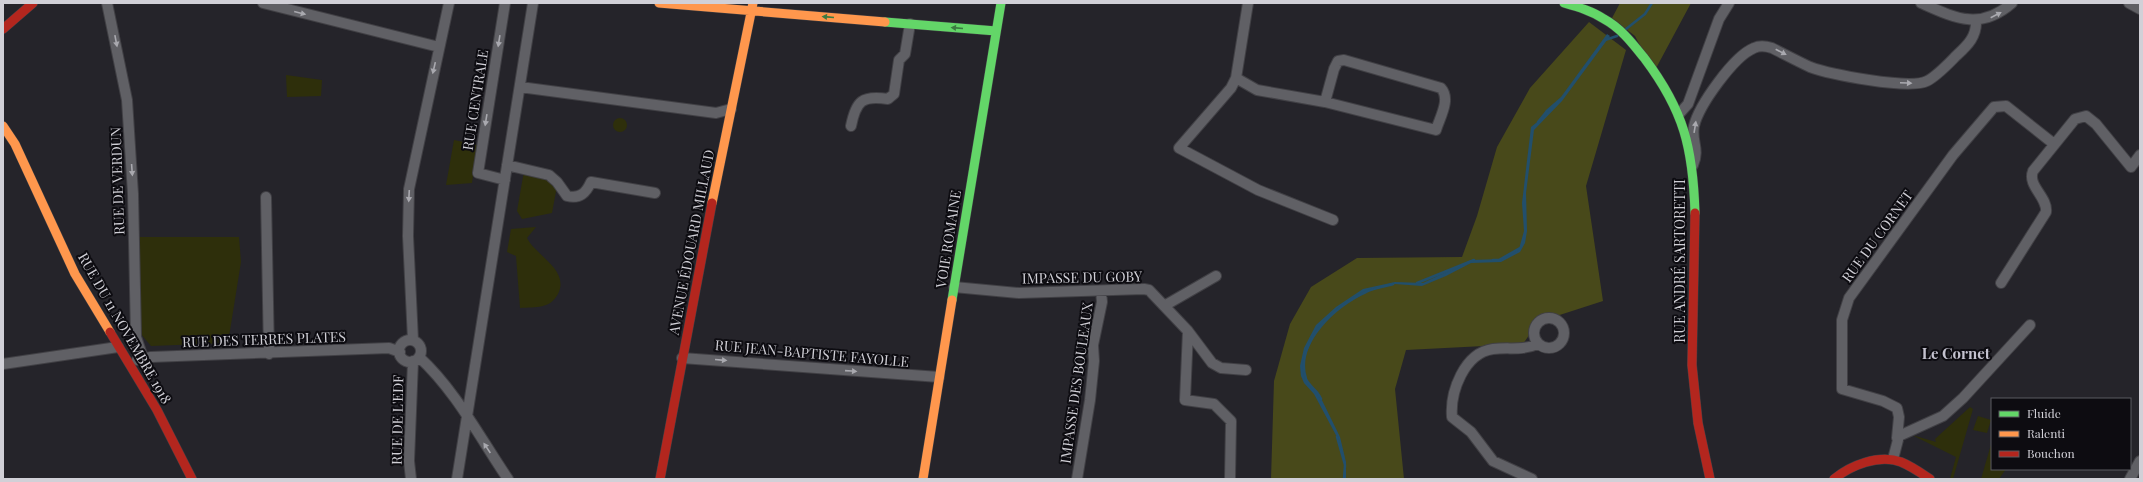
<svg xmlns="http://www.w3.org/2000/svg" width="2143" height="482" font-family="'Playfair Display',serif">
<rect width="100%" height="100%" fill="#25242a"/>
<path fill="#2e2f0b" d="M 286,75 L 322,80 L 321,96 L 287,97 Z
M613 125a7 7 0 1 1 14 0a7 7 0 1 1-14 0Z
M 454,140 L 477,145 L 472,183 L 446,185 Z
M 524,171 L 546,179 L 557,186 L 552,213 L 522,219 L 517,211 Z
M 536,227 L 527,238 C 536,256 570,270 558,294 C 550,309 536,307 520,308 L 516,256 L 507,252 L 511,229 Z
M 138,237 L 239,237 L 241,262 L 228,343 L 151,346 L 141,334 Z
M 1970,407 L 1973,409 L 1953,479 L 1950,479 L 1956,457 L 1912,435 L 1936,442 L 1935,439 Z
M 1978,416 L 1991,420 L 1987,433 L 1973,430 Z
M 1992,441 L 1992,469 L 2006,469 L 1999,479 L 1981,479 Z"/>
<path fill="#48491a" d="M 1620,3 L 1691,3 L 1654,72 L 1635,36 L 1612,18 Z
M 1589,22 L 1626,50 L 1586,186 L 1603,301 L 1538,322 L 1523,344 L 1406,350 L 1395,389 L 1404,479 L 1271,479 L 1274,381 L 1290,324 L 1311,287 L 1357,258 L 1462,257 L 1477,216 L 1497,147 L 1530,88 Z"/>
<path fill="#224f6c" d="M 1607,34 L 1610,36 L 1562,101 L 1534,130 L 1526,193 L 1527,231 L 1525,243 L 1520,252 L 1501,262 L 1471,263 L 1446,276 L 1422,286 L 1395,284 L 1362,293 L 1338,308 L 1316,331 L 1305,356 L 1304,373 L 1307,382 L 1318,392 L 1340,437 L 1346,462 L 1346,479 L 1344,479 L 1344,461 L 1338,439 L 1314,394 L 1304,383 L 1301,376 L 1300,366 L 1304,348 L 1316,325 L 1336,307 L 1363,289 L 1395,282 L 1423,283 L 1471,260 L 1501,259 L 1519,249 L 1524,231 L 1522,203 L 1531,127 L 1541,119 L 1546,110 L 1561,97 Z"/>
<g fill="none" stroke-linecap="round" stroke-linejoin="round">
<path stroke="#224f6c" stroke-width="2.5" d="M 1626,29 L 1645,14 L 1652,3
M 1605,40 L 1617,36
M 1538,122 L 1547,111
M 1493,260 L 1499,260 L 1520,248
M 1417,283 L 1474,260
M 1321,399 C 1318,391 1309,386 1306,379 C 1294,343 1336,305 1366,292 C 1374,288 1384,287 1393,284
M 1337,437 L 1345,465 L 1344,479"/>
<defs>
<path id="street" d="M 107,3 L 127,100 L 133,194 L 136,337 L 143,358
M 263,3 L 439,47
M 1248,3 L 1236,78 L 1231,88 L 1179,148 L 1258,190 L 1333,220
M 1921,3 C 1955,18 1980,31 2012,3
M 2129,3 L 2140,9
M 1236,78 L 1257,90 L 1325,102 L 1436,130 C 1440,117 1451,99 1441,88 L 1344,60 L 1338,61 L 1334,69 L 1325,102
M 520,87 L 716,113 L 731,109
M 1679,114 L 1688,104 L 1719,19 L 1729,3
M 851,126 C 856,101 862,95 888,99 L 894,94 L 899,60 L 905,54 L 910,24
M 507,165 L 549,175 L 557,182 L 567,196 C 580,199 586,193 591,182 L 655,193
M 1693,165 C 1700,149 1691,141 1694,126 C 1699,105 1734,56 1754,48 C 1760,45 1766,46 1772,48 C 1784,54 1797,61 1810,67 C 1829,74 1909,90 1927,81 C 1937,76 1948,64 1957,55 C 1968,45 1977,36 1976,20
M 505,180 L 478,173 L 505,3
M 266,197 L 269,354
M 2001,283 L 2046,212 C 2048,197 2027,186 2033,171 L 2075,119 L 2086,116 L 2096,124 L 2131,167 L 2140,155
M 954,287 L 1019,293 L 1144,289 L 1149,290 L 1188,331 L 1212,363 L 1221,368 L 1246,370
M 1164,306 L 1216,276
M1534 333a15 15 0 1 1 30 0a15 15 0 1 1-30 0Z
M 1188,331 L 1185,400 L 1214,404 L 1231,421 L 1230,479
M 413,340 L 408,236 L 409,189 L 449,3
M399 351a11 11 0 1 1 22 0a11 11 0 1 1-22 0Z
M 419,357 C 456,391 480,438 508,479
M 682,358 L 939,377
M 137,360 L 151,357 L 389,348 L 400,352
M 3,364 L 118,347
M 1897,438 L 1899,417 L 1897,408 L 1883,401 L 1842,389 L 1842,320 L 1849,298 L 1953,155 L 1994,107 L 2006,106 L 2054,144
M 1893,459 L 1899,436 L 1943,416 L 1963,398 L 2030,325
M 411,479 L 409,461 L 413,361
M 457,479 L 533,3
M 1077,479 L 1090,400 L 1094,361 L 1093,345 L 1102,302 L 1101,291
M 1532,479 L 1493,461 L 1471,432 L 1452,417 C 1450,392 1464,353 1493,349 C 1511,347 1521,351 1538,344
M 2130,479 L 2140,461"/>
<path id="fast" d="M 1564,3 C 1578,7 1592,11 1604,19 C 1621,28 1633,44 1645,59 C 1684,111 1693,148 1695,213
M 885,22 L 996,31
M 952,300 L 1001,3"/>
<path id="slow" d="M 659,3 L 885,22
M 3,126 L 15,144 L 75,274 L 110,332
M 712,203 L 753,3
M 923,479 L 952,300"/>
<path id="jam" d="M 3,29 L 33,3
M 1695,213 L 1692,365 L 1698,423 L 1710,479
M 110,332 L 157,410 L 192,479
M 660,479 L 712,203
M 1834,479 C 1851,465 1879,454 1901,462 C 1911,466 1921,473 1930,479"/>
</defs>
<use href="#street" stroke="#414045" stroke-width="12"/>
<use href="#fast" stroke="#414045" stroke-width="10"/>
<use href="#slow" stroke="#414045" stroke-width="10"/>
<use href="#jam" stroke="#414045" stroke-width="10"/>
<use href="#street" stroke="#606065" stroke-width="10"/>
<use href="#fast" stroke="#63d668" stroke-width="9"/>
<use href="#slow" stroke="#ff974d" stroke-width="9"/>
<use href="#jam" stroke="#b3261e" stroke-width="9"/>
</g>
<defs><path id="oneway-solid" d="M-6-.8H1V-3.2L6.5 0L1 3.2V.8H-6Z"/></defs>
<g fill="#a9a9af">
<use href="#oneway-solid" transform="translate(300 13) rotate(14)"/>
<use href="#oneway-solid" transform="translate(1996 15) rotate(-27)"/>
<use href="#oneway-solid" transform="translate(116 41) rotate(79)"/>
<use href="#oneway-solid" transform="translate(499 41) rotate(99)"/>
<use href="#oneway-solid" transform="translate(1781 52) rotate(27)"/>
<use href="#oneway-solid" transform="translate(434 68) rotate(103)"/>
<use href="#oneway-solid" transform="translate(1906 83) rotate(3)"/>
<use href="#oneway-solid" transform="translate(486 120) rotate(99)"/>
<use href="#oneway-solid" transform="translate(1695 127) rotate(-81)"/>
<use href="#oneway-solid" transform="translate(132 170) rotate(86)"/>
<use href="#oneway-solid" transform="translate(409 196) rotate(93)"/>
<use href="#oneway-solid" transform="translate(721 360) rotate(5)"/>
<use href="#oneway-solid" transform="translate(851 371) rotate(4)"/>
<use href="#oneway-solid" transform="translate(487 448) rotate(-124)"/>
</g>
<g fill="#3c7b41">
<use href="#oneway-solid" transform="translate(828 17) rotate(-175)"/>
<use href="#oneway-solid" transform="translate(957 28) rotate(-175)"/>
</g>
<g text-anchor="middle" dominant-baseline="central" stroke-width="4" stroke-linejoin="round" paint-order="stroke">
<g font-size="14" fill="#d1d0d7" stroke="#0d0c11">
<text transform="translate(475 100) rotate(-81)">RUE CENTRALE</text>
<text transform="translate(117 181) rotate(-92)">RUE DE VERDUN</text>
<text transform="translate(1877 236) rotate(-54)">RUE DU CORNET</text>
<text transform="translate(948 239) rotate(-81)">VOIE ROMAINE</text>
<text transform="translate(691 242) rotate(-79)">AVENUE ÉDOUARD MILLAUD</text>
<text transform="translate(1679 261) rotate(-90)">RUE ANDRÉ SARTORETTI</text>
<text transform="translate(1082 277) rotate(-1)">IMPASSE DU GOBY</text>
<text transform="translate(125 328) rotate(60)">RUE DU 11 NOVEMBRE 1918</text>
<text transform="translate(264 339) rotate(-2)">RUE DES TERRES PLATES</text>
<text transform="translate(812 353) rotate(5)">RUE JEAN-BAPTISTE FAYOLLE</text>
<text transform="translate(1076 383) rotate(-82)">IMPASSE DES BOULEAUX</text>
<text transform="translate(397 420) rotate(-89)">RUE DE L'EDF</text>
</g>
<g font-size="15" font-weight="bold" fill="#c4c2cf" stroke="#0d0c11">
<text x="1956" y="353">Le Cornet</text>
</g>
</g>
<rect width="2143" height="482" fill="none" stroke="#d1d0d7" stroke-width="8"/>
<rect x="1991" y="398" width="140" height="72" fill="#0d0c11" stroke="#5b5a60"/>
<rect x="1999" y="411" width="20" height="6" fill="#63d668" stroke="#5b5a60"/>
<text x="2027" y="418" font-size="12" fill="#d1d0d7">Fluide</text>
<rect x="1999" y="431" width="20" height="6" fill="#ff974d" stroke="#5b5a60"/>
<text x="2027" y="438" font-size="12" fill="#d1d0d7">Ralenti</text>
<rect x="1999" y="451" width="20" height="6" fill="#b3261e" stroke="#5b5a60"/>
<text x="2027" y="458" font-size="12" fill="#d1d0d7">Bouchon</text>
</svg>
